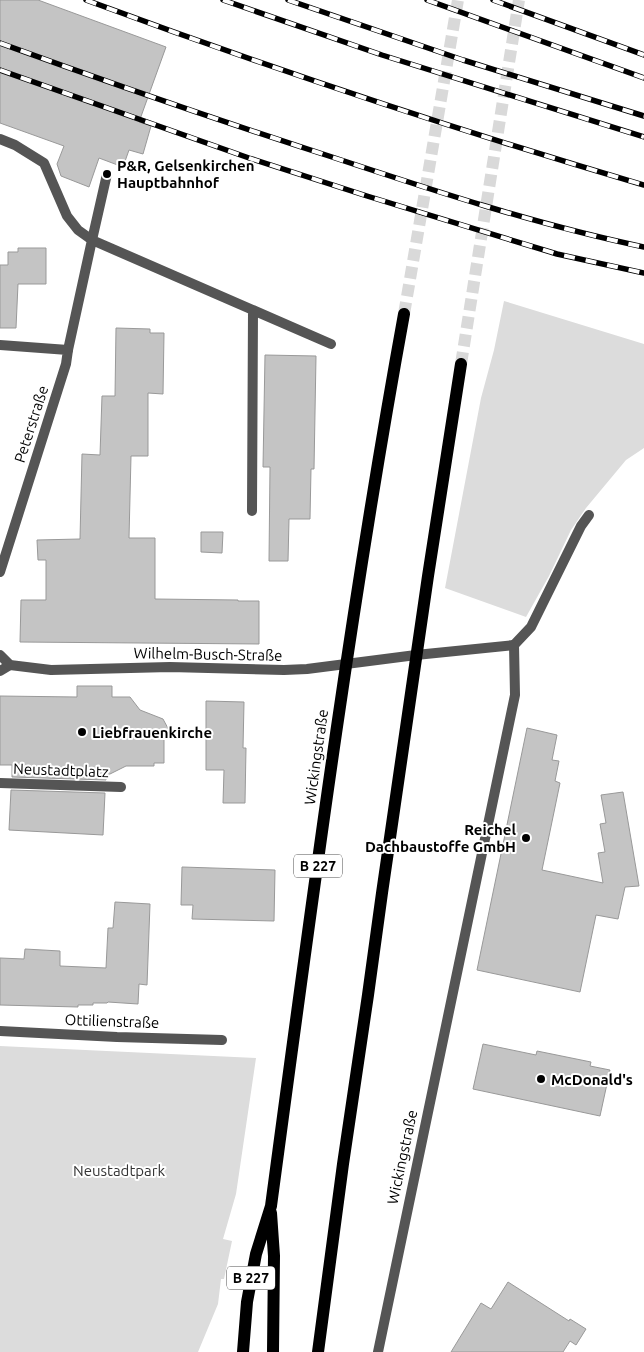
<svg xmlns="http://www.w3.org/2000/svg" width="644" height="1352" font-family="Ubuntu,sans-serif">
<rect width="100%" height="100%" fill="#fff"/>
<path fill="#dcdcdc" d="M 504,301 L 644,344 L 644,448 L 626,460 L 586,508 L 571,530 L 549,576 L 526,617 L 445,588 L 481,398 L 494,350 Z
M 0,1046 L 256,1058 L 236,1194 L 223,1239 L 232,1241 L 224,1279 L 221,1279 L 218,1304 L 198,1352 L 0,1352 Z"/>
<path fill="#c4c4c4" stroke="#999" d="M 0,0 L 38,0 L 166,47 L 139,122 L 151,126 L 143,154 L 129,150 L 123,167 L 99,158 L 89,187 L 61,176 L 57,164 L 64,146 L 0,123 Z
M 18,248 L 46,248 L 46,284 L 18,284 L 16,328 L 0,328 L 0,265 L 8,265 L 8,252 L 18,252 Z
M 116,328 L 150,329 L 150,333 L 164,333 L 163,394 L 148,393 L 148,456 L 131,456 L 129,538 L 155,538 L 155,599 L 238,600 L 238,601 L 259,601 L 259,644 L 20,642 L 21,600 L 46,600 L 46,560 L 38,560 L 37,540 L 80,539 L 82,454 L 100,455 L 102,396 L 115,396 Z
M 265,355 L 316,356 L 314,469 L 311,469 L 310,519 L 289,519 L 288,561 L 269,561 L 270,467 L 263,467 Z
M 201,532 L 223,532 L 222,553 L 201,552 Z
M 77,686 L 112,686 L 112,697 L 130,697 L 140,710 L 163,719 L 170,732 L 164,740 L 164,763 L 154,763 L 154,766 L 126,766 L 106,776 L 106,780 L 12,777 L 12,765 L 0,765 L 0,696 L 77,697 Z
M 206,701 L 244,702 L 243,748 L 246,748 L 245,803 L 223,803 L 224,770 L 206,770 Z
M 527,728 L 557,735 L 552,760 L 559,761 L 555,781 L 560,783 L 542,870 L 603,883 L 598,853 L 605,852 L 600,824 L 606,823 L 601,795 L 623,792 L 639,886 L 625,887 L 618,919 L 596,915 L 580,992 L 477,970 Z
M 11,790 L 105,793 L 103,835 L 9,830 Z
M 182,867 L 275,870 L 274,921 L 192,919 L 193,905 L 181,905 Z
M 115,902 L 150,904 L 147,985 L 139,984 L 138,1004 L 108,1002 L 107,1003 L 93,1003 L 93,1005 L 78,1005 L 78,1007 L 0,1005 L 0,958 L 24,959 L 25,949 L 60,951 L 60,966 L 106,968 L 108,928 L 113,928 Z
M 483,1044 L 536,1055 L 537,1051 L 591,1062 L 590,1066 L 610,1070 L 600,1116 L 473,1089 Z
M 508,1282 L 569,1321 L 570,1319 L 586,1329 L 576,1345 L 570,1341 L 563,1352 L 451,1352 L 481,1303 L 491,1309 Z"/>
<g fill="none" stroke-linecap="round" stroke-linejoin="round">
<path stroke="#d9d9d9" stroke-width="12" stroke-dasharray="12 6" stroke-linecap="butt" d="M 404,314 L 458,0
M 461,364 L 519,0"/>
<path stroke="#555" stroke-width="10" d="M 0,139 L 15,145 L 44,163 L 67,216 L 78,230 L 92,240 L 68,350
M 107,174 L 92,240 L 331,344
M 252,511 L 253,310
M 378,1352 L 515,695 L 514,645 L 531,627 L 581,526 L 589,515"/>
<path stroke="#555" stroke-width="10" d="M 0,671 L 10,665"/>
<path stroke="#555" stroke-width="10" d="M 0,345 L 68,350 L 66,364 L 0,572
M 0,655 L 10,665 L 51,670 L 170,667 L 284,670 L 307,669 L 416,655 L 514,645
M 0,783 L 121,787
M 0,1031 L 117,1037 L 222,1040"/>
<path stroke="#000" stroke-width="12" d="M 271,1213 L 274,1256 L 273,1352
M 243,1352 L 247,1302 L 256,1254 L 271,1206 C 311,908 350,610 404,314
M 318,1352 L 343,1164 L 368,995 L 382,893 L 428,576 L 461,364"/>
<defs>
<path id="rail" d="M 86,0 C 270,68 456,130 644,185
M 223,0 L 382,55 L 644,137
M 288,0 L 463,60 L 644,116
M 427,0 L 644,78
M 493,0 L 644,55
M 0,43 C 110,83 221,121 332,157 C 435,191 538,225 644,247
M 0,70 L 249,158 L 367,196 L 557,254 L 644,273"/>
</defs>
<use href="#rail" stroke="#000" stroke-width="5.5"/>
<use href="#rail" stroke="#fff" stroke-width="4" stroke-dasharray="11" stroke-linecap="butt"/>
</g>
<g fill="#000" stroke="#fff" stroke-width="2">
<circle cx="107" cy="174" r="5"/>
<circle cx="82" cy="732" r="5"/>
<circle cx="526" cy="838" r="5"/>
<circle cx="541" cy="1079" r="5"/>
</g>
<g text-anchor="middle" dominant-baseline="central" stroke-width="4" stroke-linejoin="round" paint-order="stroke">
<g fill="#fff" stroke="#4c4c4c" stroke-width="1">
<rect x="294" y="854.5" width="48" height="23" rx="4"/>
<rect x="227" y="1266.5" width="48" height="23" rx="4"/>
</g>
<g font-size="14" font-weight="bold" fill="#000">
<text x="318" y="866">B 227</text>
<text x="251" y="1278">B 227</text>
</g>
<g font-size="15" font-weight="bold" fill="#000" stroke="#fff" text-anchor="start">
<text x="117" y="165">P&amp;R, Gelsenkirchen<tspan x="117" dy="17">Hauptbahnhof</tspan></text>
<text x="92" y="732">Liebfrauenkirche</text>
<text x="516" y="829" text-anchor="end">Reichel<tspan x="516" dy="17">Dachbaustoffe GmbH</tspan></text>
<text x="551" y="1079">McDonald's</text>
</g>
<g font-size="15" fill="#000" stroke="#fff">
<text transform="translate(31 424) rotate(-72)">Peterstraße</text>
<text transform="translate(208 654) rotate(1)">Wilhelm-Busch-Straße</text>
<text transform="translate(316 757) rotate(-82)">Wickingstraße</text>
<text transform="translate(61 770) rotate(2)">Neustadtplatz</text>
<text transform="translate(112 1021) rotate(2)">Ottilienstraße</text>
<text transform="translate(402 1157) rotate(-78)">Wickingstraße</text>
</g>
<g font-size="15" fill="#333" stroke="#fff">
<text x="119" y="1170">Neustadtpark</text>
</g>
</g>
</svg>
